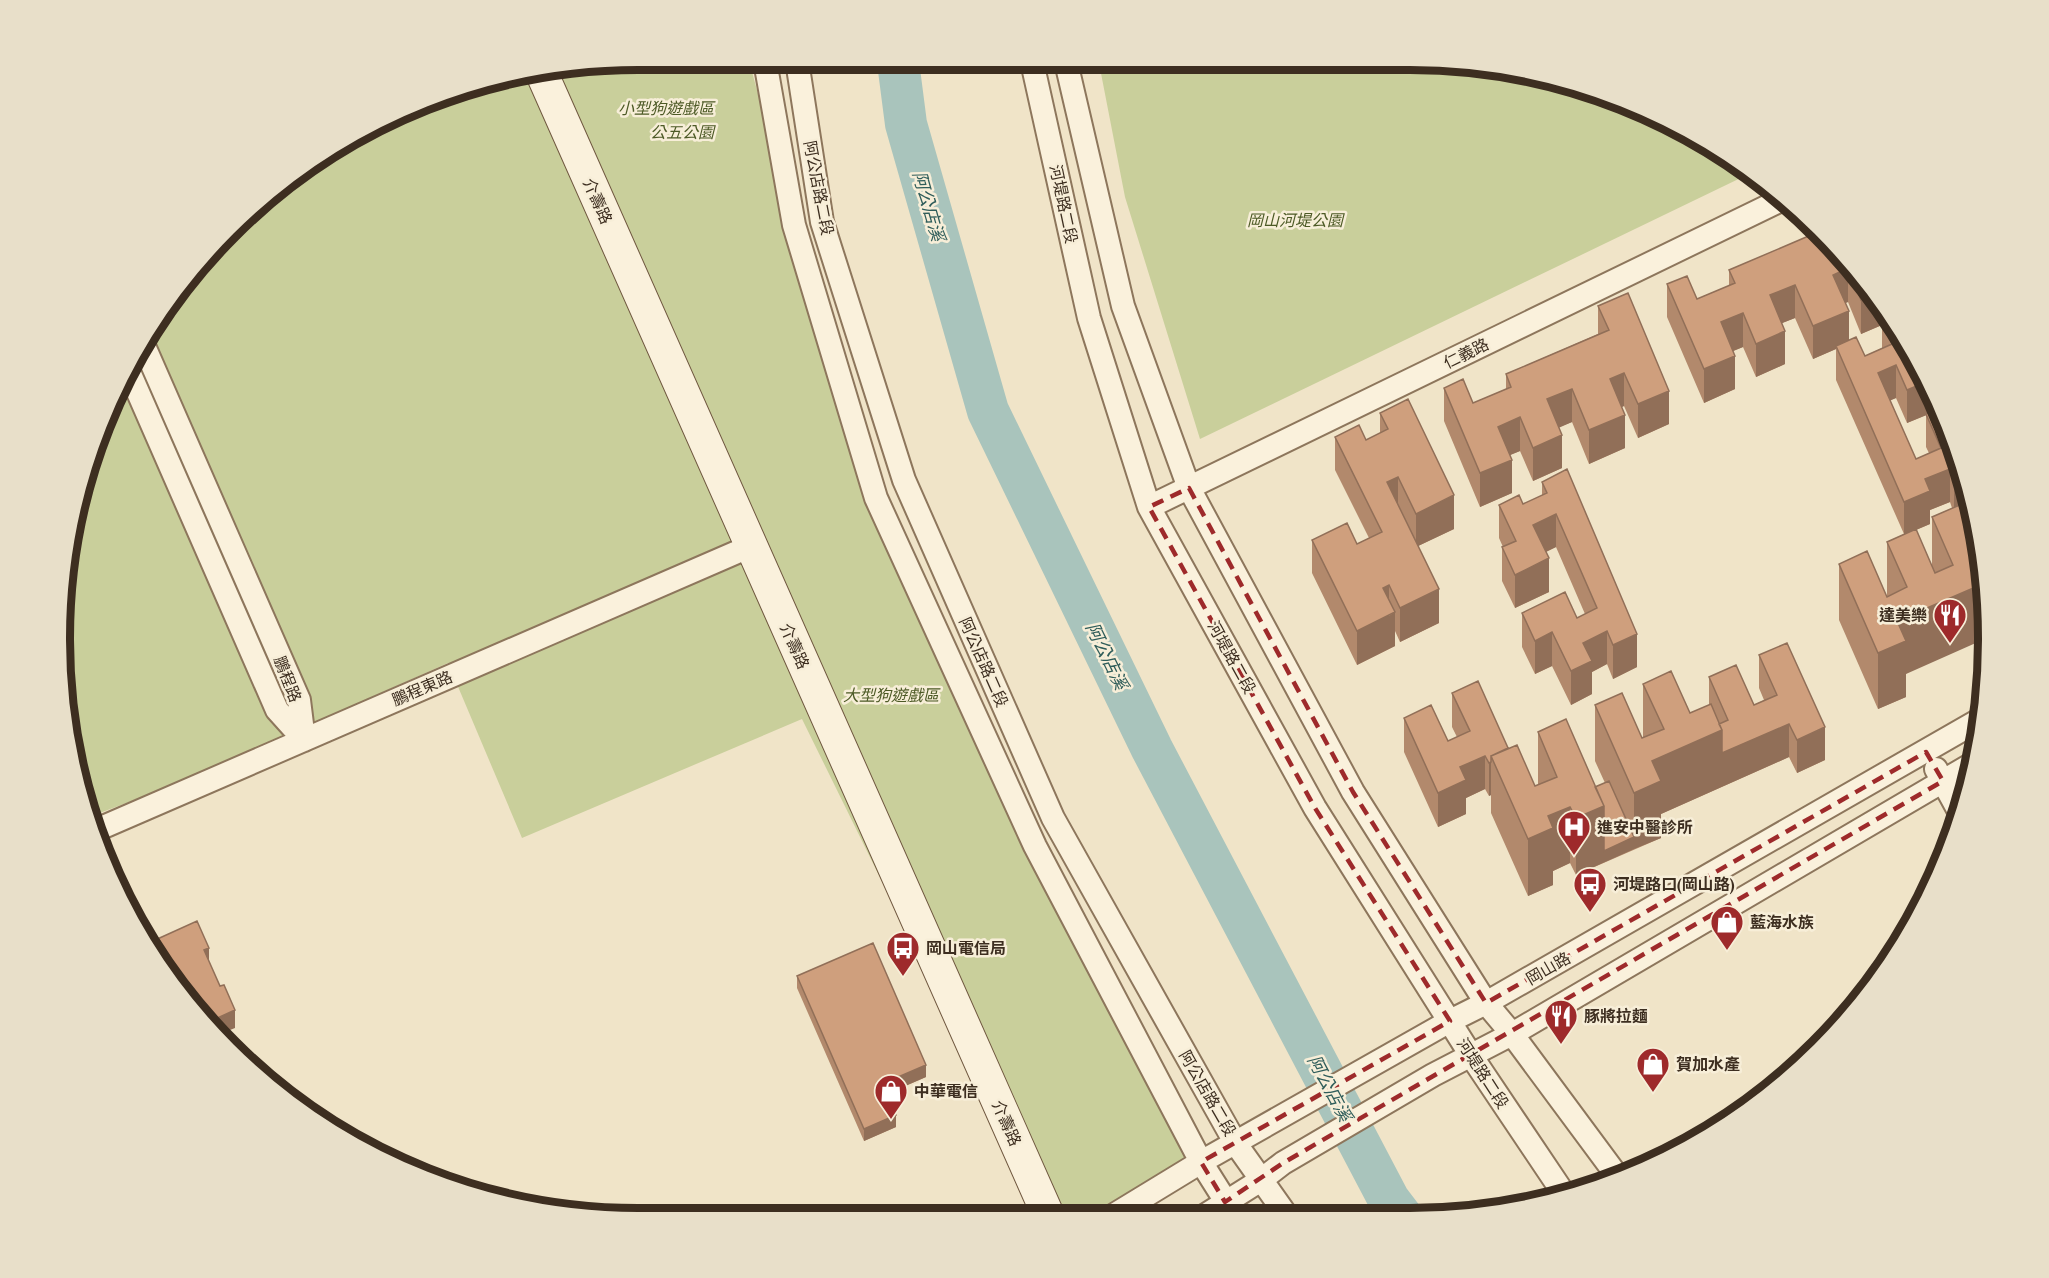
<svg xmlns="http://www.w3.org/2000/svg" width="2049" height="1278" font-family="Lora,'Noto Sans TC',serif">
<rect width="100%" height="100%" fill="#f0e4c8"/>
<path fill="#c9cf9b" d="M 639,60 L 749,61 L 794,225 L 876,498 L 1201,1162 L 1114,1215 L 1046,1215 L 802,719 L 522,838 L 448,663 L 177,784 L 89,817 L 60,639 L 91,453 L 158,317 L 287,179 L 453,91 Z
M 1099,63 L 1485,65 L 1631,104 L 1751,173 L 1200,439 L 1125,197 Z"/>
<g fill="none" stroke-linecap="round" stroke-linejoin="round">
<path stroke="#a9c4bc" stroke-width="42" d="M 898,62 L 906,124 L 988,411 L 1152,749 L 1389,1200 L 1402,1217"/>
<defs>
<path id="street" d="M 765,61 L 794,225 L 876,498 L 1035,846 L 1201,1162 L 1235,1216
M 797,61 L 822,222 L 904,480 L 1053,818 L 1236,1144 L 1287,1216
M 1032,62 L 1089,318 L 1149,507 L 1315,808 L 1472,1057 L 1564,1194
M 1066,62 L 1123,306 L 1189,488 L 1353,792 L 1486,1003 L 1512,1034 L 1618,1177
M 144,346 L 299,700 L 304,740
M 130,374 L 277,710 L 304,740
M 1149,507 L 1783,199
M 1936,769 L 1960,813
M 94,831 L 751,546
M 1114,1215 L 1201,1162 L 1450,1021 L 1486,1003 L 1981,719
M 1204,1216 L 1261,1180 L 1283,1163 L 1433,1075 L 1512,1034 L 1974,763"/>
<path id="secondary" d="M 543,76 L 1048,1215"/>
</defs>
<use href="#street" stroke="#8d765c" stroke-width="26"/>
<use href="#secondary" stroke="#6f573f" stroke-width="34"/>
<use href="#street" stroke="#faf1dc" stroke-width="22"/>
<use href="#secondary" stroke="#faf1dc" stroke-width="32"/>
</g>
<path fill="#b2896c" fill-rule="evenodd" d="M 1818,232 L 1911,349 L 1964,507 L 1979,541 L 1906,674 L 1906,697 L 1878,709 L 1839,620 L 1839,564 L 1887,597 L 1887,542 L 1904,534 L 1836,380 L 1836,349 L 1813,359 L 1795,318 L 1782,323 L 1785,364 L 1756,377 L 1743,347 L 1733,351 L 1735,389 L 1704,403 L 1667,317 L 1667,284 L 1697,299 L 1729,286 L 1729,270 ZM 1848,302 L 1861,334 L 1882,325 L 1882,348 L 1865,356 L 1849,341 L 1845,303 ZM 1896,398 L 1907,423 L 1926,415 L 1926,447 L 1929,453 L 1916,459 L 1890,400 ZM 1950,502 L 1952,508 L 1932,517 L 1932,566 L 1916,530 L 1930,524 L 1930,510 Z
M 1598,306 L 1669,424 L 1638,438 L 1624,406 L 1622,407 L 1625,448 L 1589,464 L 1572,422 L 1559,427 L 1562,468 L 1533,481 L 1520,451 L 1510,455 L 1512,493 L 1480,507 L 1444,421 L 1444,388 L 1473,403 L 1506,389 L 1506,374 L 1598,334 Z
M 1380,413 L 1454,529 L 1418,546 L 1439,623 L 1400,642 L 1395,631 L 1395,646 L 1357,665 L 1312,573 L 1312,540 L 1357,544 L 1369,538 L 1335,470 L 1335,437 L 1366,440 L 1380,433 Z
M 1542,482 L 1637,667 L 1613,679 L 1607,664 L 1592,672 L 1592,694 L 1571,705 L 1552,666 L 1535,674 L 1522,647 L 1522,613 L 1577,618 L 1585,614 L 1556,547 L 1546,552 L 1549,592 L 1515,608 L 1502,581 L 1502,547 L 1503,547 L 1499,538 L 1499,505 L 1523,504 L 1542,496 Z
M 1759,655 L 1825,760 L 1797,773 L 1789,757 L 1661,814 L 1661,838 L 1576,875 L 1570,863 L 1553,871 L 1553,885 L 1528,896 L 1491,813 L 1491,795 L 1489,796 L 1485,789 L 1466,798 L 1466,814 L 1438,827 L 1404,752 L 1404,718 L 1448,741 L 1457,737 L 1452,727 L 1452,693 L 1508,748 L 1535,786 L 1538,785 L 1538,732 L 1595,787 L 1605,783 L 1595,761 L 1595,705 L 1642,738 L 1643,738 L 1643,684 L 1690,713 L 1709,705 L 1709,677 L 1754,705 L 1764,700 L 1759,688 Z
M 1975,756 L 1969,789 L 1967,796 L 1962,787 L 1962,764 Z
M 797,976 L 926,1077 L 887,1094 L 896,1127 L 864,1141 L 797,988 Z"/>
<path fill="#916f58" d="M 1848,268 L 1848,302 L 1833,308 L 1833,275 Z
M 1795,285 L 1795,318 L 1770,328 L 1770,295 Z
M 1873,295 L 1891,321 L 1882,321 L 1882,325 L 1861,334 L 1861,300 Z
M 1849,311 L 1849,344 L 1836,346 L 1836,349 L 1813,359 L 1813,326 Z
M 1743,313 L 1743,347 L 1721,356 L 1721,322 Z
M 1785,331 L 1785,364 L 1756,377 L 1756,344 Z
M 1735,356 L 1735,389 L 1704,403 L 1704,369 Z
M 1896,365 L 1896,398 L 1878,406 L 1878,373 Z
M 1624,373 L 1624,406 L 1610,412 L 1610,379 Z
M 1926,382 L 1939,410 L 1907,423 L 1907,390 Z
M 1572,389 L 1572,422 L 1547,433 L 1547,399 Z
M 1669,391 L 1669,424 L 1638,438 L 1638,404 Z
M 1625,415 L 1625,448 L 1589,464 L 1589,430 Z
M 1520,417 L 1520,451 L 1498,460 L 1498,427 Z
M 1562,435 L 1562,468 L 1533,481 L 1533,448 Z
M 1512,460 L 1512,493 L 1480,507 L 1480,473 Z
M 1950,469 L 1950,502 L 1930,510 L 1930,524 L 1904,535 L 1904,502 L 1925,479 Z
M 1963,474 L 1970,504 L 1954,511 L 1954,478 Z
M 1398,477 L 1398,511 L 1387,482 Z
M 1454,495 L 1454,529 L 1416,547 L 1416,514 Z
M 1556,514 L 1556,547 L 1533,558 L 1533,525 Z
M 1549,558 L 1549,592 L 1515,608 L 1515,575 Z
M 1985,583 L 1987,638 L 1906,674 L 1906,697 L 1878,709 L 1878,653 L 1897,621 Z
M 1389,585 L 1389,616 L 1395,612 L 1395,646 L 1357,665 L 1357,631 L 1383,588 Z
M 1439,589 L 1439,623 L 1400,642 L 1400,608 Z
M 1607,631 L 1607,664 L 1592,672 L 1592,694 L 1571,705 L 1571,671 L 1583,643 Z
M 1552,632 L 1552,666 L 1535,674 L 1535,641 Z
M 1637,634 L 1637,667 L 1613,679 L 1613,645 Z
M 1789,724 L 1789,757 L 1661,814 L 1661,838 L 1634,849 L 1634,793 L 1652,761 L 1722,730 Z
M 1825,727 L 1825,760 L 1797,773 L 1797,740 Z
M 1485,756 L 1485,789 L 1466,798 L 1466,814 L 1438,827 L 1438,793 L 1460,767 Z
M 1491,762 L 1491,795 L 1489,796 L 1489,763 Z
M 1604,806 L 1634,837 L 1634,849 L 1576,875 L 1576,818 Z
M 1570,807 L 1570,863 L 1553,871 L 1553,885 L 1528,896 L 1528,839 L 1548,816 Z
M 209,948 L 209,966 L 204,950 Z
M 235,1010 L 235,1028 L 225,1032 L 213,1020 Z
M 926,1065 L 926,1077 L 882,1096 L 882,1084 Z
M 896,1115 L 896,1127 L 864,1141 L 864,1129 Z"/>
<path fill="#cf9f7d" stroke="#916f58" stroke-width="1.5" d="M 1818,232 L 1845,257 L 1873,295 L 1861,300 L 1848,268 L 1833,275 L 1849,311 L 1813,326 L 1795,285 L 1770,295 L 1785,331 L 1756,344 L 1743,313 L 1721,322 L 1735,356 L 1704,369 L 1667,284 L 1687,276 L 1697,299 L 1735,283 L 1729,270 Z
M 1628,293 L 1669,391 L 1638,404 L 1624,373 L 1610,379 L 1625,415 L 1589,430 L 1572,389 L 1547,399 L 1562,435 L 1533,448 L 1520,417 L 1498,427 L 1512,460 L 1480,473 L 1444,388 L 1463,379 L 1473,403 L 1511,387 L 1506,374 L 1609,330 L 1598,306 Z
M 1889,318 L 1911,349 L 1926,382 L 1907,390 L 1896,365 L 1878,373 L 1916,459 L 1941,448 L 1926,414 L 1938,408 L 1958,453 L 1963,474 L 1954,478 L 1950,469 L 1925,479 L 1930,491 L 1904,502 L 1836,346 L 1856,337 L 1865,356 L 1892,344 L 1882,321 Z
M 1408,399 L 1454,495 L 1416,514 L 1398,477 L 1387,482 L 1439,589 L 1400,608 L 1389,585 L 1383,588 L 1395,612 L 1357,631 L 1312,540 L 1347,523 L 1357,544 L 1382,532 L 1335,437 L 1359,425 L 1366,440 L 1388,429 L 1380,413 Z
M 1567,469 L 1637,634 L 1613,645 L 1607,631 L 1583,643 L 1592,661 L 1571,671 L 1552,632 L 1535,641 L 1522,613 L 1565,592 L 1577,618 L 1597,608 L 1556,514 L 1533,525 L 1549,558 L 1515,575 L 1502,547 L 1516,541 L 1499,505 L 1519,495 L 1523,504 L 1547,493 L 1542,482 Z
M 1962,504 L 1979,541 L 1984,563 L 1985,583 L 1897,621 L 1906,641 L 1878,653 L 1839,564 L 1867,551 L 1887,597 L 1907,587 L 1887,542 L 1916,529 L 1935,573 L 1953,565 L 1932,517 Z
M 1787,643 L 1825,727 L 1797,740 L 1789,724 L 1722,753 L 1722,730 L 1719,724 L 1728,720 L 1709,677 L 1736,665 L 1754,705 L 1777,695 L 1759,655 Z
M 1671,671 L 1690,713 L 1711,704 L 1722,730 L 1652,761 L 1661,781 L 1634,793 L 1595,705 L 1622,693 L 1642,738 L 1664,729 L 1643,684 Z
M 1478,681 L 1508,748 L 1491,756 L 1491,762 L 1489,763 L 1485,756 L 1460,767 L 1466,780 L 1438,793 L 1404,718 L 1431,705 L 1448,741 L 1470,731 L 1452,693 Z
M 1566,719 L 1604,806 L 1576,818 L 1570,807 L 1548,816 L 1553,828 L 1528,839 L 1491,756 L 1517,745 L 1535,786 L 1557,777 L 1538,732 Z
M 1975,756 L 1971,780 L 1962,764 Z
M 1609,781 L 1634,837 L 1604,851 L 1604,806 L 1595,787 Z
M 197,921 L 209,948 L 204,950 L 220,986 L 224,985 L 235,1010 L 213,1020 L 158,961 L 152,949 L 155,947 L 153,941 Z
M 873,943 L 926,1065 L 882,1084 L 896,1115 L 864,1129 L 797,976 Z"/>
<path fill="none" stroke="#9e2a2b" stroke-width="4.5" stroke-dasharray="12 8" stroke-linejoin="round" d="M 1189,488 L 1353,792 L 1486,1003 L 1926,752 L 1943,781 L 1283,1163 L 1225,1202 L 1201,1162 L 1450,1021 L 1315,808 L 1149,507 Z"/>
<defs>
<symbol id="restaurant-pin" viewBox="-11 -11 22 30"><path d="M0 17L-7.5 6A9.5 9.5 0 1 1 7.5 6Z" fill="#9e2a2b" stroke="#f7eed8"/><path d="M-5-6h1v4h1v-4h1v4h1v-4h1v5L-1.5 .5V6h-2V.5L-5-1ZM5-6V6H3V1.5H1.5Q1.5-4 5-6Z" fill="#fff"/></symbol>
<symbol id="hospital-pin" viewBox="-11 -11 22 30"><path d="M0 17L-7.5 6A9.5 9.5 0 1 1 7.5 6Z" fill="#9e2a2b" stroke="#f7eed8"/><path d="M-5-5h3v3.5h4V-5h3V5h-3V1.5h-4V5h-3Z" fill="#fff"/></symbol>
<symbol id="bus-pin" viewBox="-11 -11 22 30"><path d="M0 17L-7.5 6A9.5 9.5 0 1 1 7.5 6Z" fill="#9e2a2b" stroke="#f7eed8"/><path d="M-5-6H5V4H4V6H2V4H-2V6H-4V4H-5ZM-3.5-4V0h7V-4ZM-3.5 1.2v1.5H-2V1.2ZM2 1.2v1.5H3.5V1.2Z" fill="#fff"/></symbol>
<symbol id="shop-pin" viewBox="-11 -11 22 30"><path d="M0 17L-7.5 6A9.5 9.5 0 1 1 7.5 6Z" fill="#9e2a2b" stroke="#f7eed8"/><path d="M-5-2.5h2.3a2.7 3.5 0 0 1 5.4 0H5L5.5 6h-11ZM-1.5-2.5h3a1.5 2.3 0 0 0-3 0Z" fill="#fff"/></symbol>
</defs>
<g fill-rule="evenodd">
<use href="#restaurant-pin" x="1931" y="596" width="38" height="52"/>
<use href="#hospital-pin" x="1555" y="808" width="38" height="52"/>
<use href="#bus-pin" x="1571" y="865" width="38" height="52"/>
<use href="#shop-pin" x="1708" y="903" width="38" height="52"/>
<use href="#bus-pin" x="884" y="929" width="38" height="52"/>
<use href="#restaurant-pin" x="1542" y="997" width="38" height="52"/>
<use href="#shop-pin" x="1634" y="1045" width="38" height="52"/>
<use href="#shop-pin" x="872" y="1072" width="38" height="52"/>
</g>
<g text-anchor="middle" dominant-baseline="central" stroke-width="5" stroke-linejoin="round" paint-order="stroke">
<g font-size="16" font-style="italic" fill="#4d5a26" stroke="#f7eed8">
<text x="666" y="108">小型狗遊戲區</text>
<text x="682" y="132">公五公園</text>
<text x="1295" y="220">岡山河堤公園</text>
<text x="891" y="695">大型狗遊戲區</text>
</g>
<g font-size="16" fill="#3d2e20" stroke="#f7eed8">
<text transform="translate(819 188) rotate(79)">阿公店路二段</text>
<text transform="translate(598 201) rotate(66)">介壽路</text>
<text transform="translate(1064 204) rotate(78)">河堤路二段</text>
<text transform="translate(1466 353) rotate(-26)">仁義路</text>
<text transform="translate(795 646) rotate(66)">介壽路</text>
<text transform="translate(1232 657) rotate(61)">河堤路二段</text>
<text transform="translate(984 662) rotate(66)">阿公店路二段</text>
<text transform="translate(288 679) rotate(69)">鵬程路</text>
<text transform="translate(422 688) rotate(-23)">鵬程東路</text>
<text transform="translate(1548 968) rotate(-30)">岡山路</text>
<text transform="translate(1483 1073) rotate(57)">河堤路二段</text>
<text transform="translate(1208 1093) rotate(60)">阿公店路二段</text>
<text transform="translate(1007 1123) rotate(66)">介壽路</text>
</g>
<g font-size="16" font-weight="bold" fill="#3d2e20" stroke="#f7eed8" text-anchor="start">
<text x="1927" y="615" text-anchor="end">達美樂</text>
<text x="1597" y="827">進安中醫診所</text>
<text x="1613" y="884">河堤路口(岡山路)</text>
<text x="1750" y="922">藍海水族</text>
<text x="926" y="948">岡山電信局</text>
<text x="1584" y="1016">豚將拉麵</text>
<text x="1676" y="1064">賀加水產</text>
<text x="914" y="1091">中華電信</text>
</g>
<g font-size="18" font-style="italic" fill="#2f5d5a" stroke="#f7eed8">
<text transform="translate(929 206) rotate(74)">阿公店溪</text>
<text transform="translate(1107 656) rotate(64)">阿公店溪</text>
<text transform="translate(1330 1088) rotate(62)">阿公店溪</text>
</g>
</g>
<path d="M0 0H2049V1278H0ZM638 70H1410A568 568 0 0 1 1978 638V640A568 568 0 0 1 1410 1208H638A568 568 0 0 1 70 640V638A568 568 0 0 1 638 70Z" fill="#e8dfc9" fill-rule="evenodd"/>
<path fill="none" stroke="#3d2e20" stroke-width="8" d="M638 70H1410A568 568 0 0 1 1978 638V640A568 568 0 0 1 1410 1208H638A568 568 0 0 1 70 640V638A568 568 0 0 1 638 70Z"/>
</svg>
